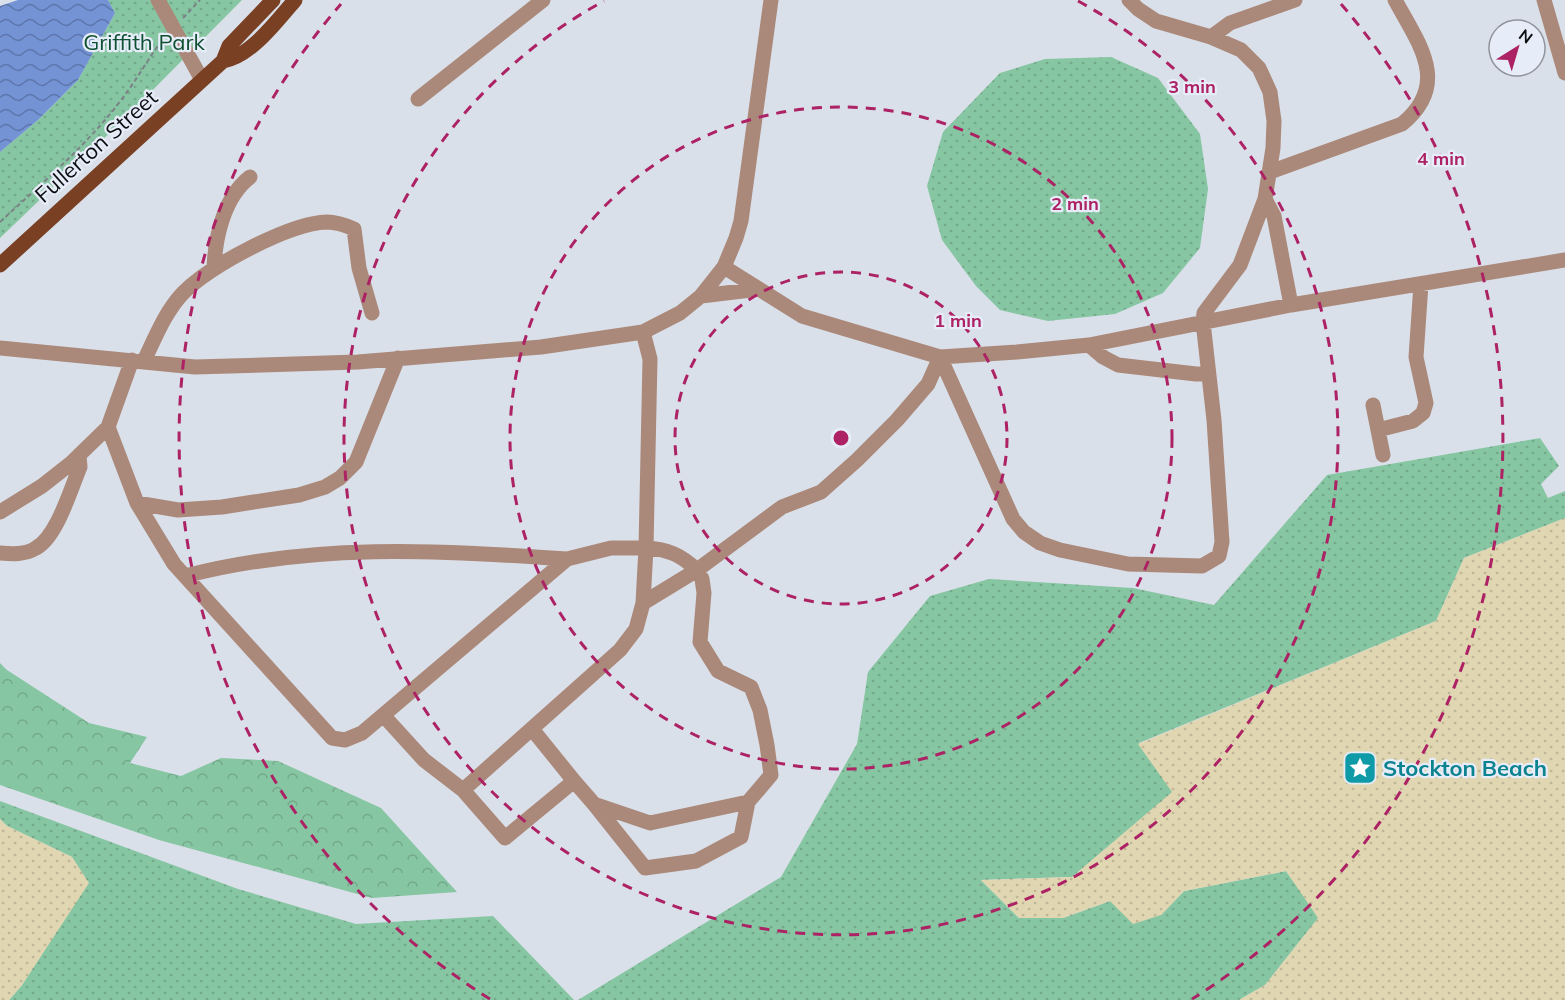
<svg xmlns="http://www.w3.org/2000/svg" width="1565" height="1000" font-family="Mulish,sans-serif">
<defs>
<pattern id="green-dots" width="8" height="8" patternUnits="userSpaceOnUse" patternTransform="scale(1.5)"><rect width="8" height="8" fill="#87c6a2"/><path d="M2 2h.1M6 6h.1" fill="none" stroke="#73a98a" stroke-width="1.8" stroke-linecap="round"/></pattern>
<pattern id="forest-crowns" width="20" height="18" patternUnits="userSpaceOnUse" patternTransform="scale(1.5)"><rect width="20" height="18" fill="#87c6a2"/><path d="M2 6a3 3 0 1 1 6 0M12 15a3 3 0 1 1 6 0" fill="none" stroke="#73a98a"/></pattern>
<pattern id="sand-dots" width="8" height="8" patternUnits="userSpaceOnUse" patternTransform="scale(1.5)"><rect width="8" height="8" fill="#e0d6b1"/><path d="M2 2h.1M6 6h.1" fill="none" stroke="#bfb697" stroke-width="1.8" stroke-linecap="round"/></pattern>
<pattern id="water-waves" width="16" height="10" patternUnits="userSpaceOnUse" patternTransform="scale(1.5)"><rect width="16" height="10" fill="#7393d4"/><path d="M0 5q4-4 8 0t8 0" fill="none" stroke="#5d76ab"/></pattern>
</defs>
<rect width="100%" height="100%" fill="#dae0ea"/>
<path fill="url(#green-dots)" d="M 108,0 L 242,0 L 121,122 L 0,238 L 0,152 L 38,120 L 78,80 L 115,13 Z
M 1111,57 L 1158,78 L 1200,134 L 1208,189 L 1200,248 L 1163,293 L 1115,314 L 1048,321 L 1000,310 L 976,286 L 942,240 L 927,186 L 943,132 L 1000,73 L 1045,59 Z
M 1540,438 L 1559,466 L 1541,484 L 1548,498 L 1565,491 L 1565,518 L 1464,558 L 1436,621 L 1139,743 L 1173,792 L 1072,877 L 981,880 L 1019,918 L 1063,918 L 1110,901 L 1161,915 L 1184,891 L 1286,871 L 1319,917 L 1265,985 L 1239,1000 L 578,1000 L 781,877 L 857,744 L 868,672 L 930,596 L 989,579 L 1133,588 L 1214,605 L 1327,475 Z
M 0,801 L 238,889 L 356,924 L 493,916 L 574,1000 L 9,1000 L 22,985 L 88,883 L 72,857 L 7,826 L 0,819 Z"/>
<path fill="url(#forest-crowns)" d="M 0,663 L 7,670 L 89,723 L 147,737 L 130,763 L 181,776 L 221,758 L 278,761 L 381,808 L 457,892 L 372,898 L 159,840 L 0,785 Z"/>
<path fill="url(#sand-dots)" d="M 1565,518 L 1565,1000 L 1239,1000 L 1265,985 L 1318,918 L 1286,871 L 1184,891 L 1161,915 L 1133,924 L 1110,901 L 1063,918 L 1019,918 L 981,880 L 1072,877 L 1172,792 L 1138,744 L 1436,621 L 1464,558 Z
M 0,819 L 7,826 L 72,857 L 89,883 L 22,985 L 9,1000 L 0,1000 Z"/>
<path fill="url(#water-waves)" d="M 18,0 L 108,0 L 115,13 L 78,80 L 38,120 L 0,152 L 0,6 Z"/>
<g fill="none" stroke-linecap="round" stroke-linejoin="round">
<path stroke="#7c8087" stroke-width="2" stroke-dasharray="4.5 3" stroke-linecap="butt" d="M 183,18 L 200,0
M 0,222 C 41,184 84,148 118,104 C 135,83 147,60 163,39"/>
<path stroke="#ab897a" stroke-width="15" d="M 158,0 L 202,80
M 1544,0 L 1565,73
M 1211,37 L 1230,23 L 1295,0
M 418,99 L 543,0
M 1270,172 L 1402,124 C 1451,84 1419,44 1395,0
M 1265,199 L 1274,216 L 1291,305
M 724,267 L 802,316 L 940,357 L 1017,352 L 1089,345 L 1291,305 L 1565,260
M 214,269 C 215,237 224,197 250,177
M 701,296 L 759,289
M 643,332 L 650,359 L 646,548 C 668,549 681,555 697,570 L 782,507 L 821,492 L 857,460 L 897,420 L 928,384 L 940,357
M 1089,345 L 1103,357 L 1118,365 L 1196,374 L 1207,373
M 0,348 L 195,367 L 358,362 L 541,347 L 643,332 L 680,313 L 701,296 L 724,267 L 736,238 L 741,221 L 771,0
M 940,357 L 1013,519 L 1024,532 L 1040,543 L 1060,550 L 1128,564 L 1202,566 L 1219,556 L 1222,542 L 1214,420 L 1203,322 L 1204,313 L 1240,265 L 1265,199 L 1273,148 L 1274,121 L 1270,92 L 1259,68 L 1241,50 L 1211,37 L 1156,21 L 1138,9 L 1129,0
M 132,360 L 108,427 L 137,503 L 174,564 L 332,738 L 345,740 L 362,733 L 567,559 L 611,548 L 646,548 L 643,603 L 636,629 L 620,650 L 463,790 L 424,760 L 383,715
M 144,361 C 155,338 165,312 183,293 C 209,266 290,223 327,222 C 337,222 345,225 354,229 L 359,268 L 372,313
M 1373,405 L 1383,455
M 1378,430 L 1413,421 L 1423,413 L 1426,403 L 1416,357 L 1421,284
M 137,503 L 178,510 L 222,507 L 299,495 L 325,487 L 340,478 L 356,462 L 398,358
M 0,512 L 42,486 L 70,464 L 108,427
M 0,553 C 12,554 25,555 36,548 C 57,537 71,488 80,467 L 79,455
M 185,576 C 312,543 437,550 567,559
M 532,729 L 574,781
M 463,790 L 505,838 L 574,781 L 594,804 L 650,823 L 748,802
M 594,804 L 645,868 L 696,861 L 741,837 L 748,802 L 771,775 L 767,745 L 760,710 L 751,687 L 718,671 L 700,642 L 704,593 L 702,579 L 697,570 L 643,603"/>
<path stroke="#794024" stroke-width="15" d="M 223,61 C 250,57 277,21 295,0
M 0,265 L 223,61 L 229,46 L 273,0"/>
</g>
<g fill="none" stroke="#ac2264" stroke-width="3" stroke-dasharray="10 8">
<circle cx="841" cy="438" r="166"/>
<circle cx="841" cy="438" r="331"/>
<path d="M1078 1A497 497 0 1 1 604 1"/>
<path d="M490 999A662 662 0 0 1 341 4M1341 4A662 662 0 0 1 1192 999"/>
</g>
<defs>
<symbol id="sight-square" viewBox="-11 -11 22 22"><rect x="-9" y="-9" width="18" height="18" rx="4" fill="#0f9aa8" stroke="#e7edf8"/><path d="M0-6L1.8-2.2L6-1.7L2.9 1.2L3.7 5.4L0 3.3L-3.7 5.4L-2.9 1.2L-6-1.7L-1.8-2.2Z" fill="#fff"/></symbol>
</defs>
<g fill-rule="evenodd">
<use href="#sight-square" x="1341" y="749" width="38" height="38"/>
</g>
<g text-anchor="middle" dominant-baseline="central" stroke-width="4.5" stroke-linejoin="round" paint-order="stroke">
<g font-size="22" fill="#0f5032" stroke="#e7edf8">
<text x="144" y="42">Griffith Park</text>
</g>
<g font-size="22" fill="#0b0d11" stroke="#e7edf8">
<text transform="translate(96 146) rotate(-42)">Fullerton Street</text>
</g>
<g font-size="22" font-weight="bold" fill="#0d838f" stroke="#e7edf8" text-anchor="start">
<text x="1383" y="768">Stockton Beach</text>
</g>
</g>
<circle cx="841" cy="438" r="9" fill="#ac2264" stroke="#e7edf8" stroke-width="3"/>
<g font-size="18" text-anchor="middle" font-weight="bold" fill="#ac2264" stroke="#e7edf8" stroke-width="4.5" stroke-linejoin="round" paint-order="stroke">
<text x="1192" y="93">3 min</text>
<text x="1441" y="165">4 min</text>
<text x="1075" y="210">2 min</text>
<text x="958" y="327">1 min</text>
</g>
<g transform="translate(1517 48) rotate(37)"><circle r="28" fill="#e7edf8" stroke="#8f939c" stroke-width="1.5"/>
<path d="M0-4.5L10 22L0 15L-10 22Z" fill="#ac2264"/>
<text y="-9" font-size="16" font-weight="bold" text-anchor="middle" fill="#0b0d11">N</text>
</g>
</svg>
